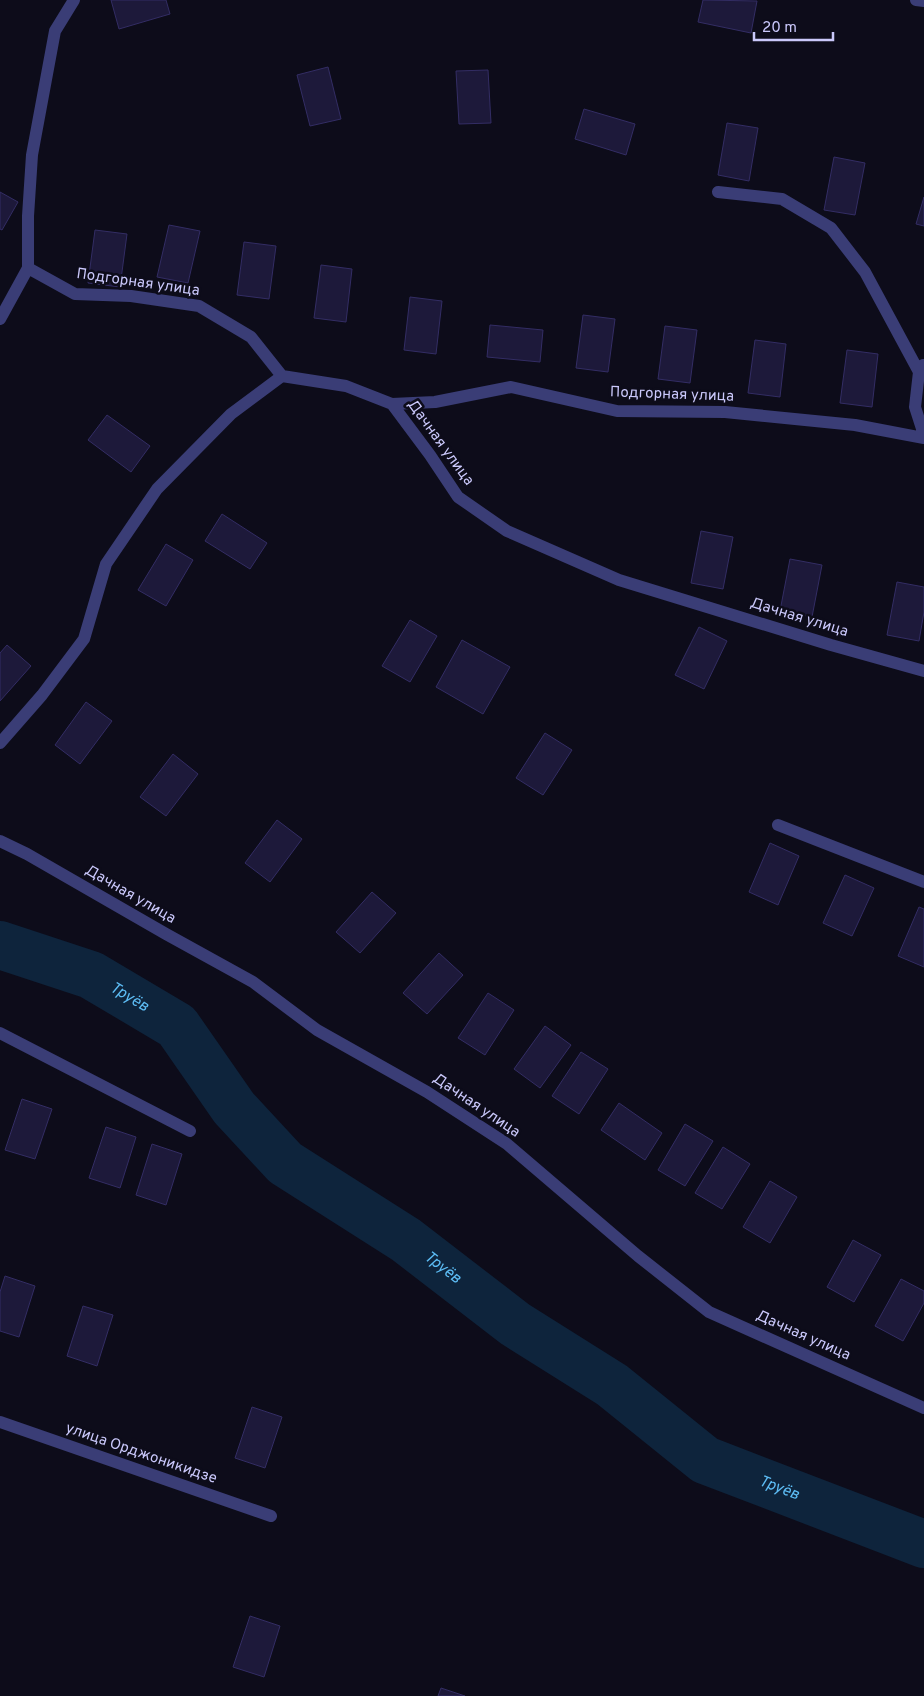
<svg xmlns="http://www.w3.org/2000/svg" width="924" height="1696" font-family="Overpass,sans-serif">
<rect width="100%" height="100%" fill="#0d0c1a"/>
<g fill="none" stroke-linecap="round" stroke-linejoin="round">
<path stroke="#0e243c" stroke-width="48" id="s1" d="M 0,945 L 91,975 L 177,1026 L 234,1108 L 285,1163 L 406,1240 L 515,1324 L 612,1385 L 705,1460 L 924,1544"/>
</g>
<path fill="#1d193a" stroke="#332d64" d="M 111,0 L 166,0 L 170,14 L 119,29 Z
M 703,0 L 757,1 L 751,33 L 698,22 Z
M 328,67 L 341,119 L 310,126 L 297,75 Z
M 488,70 L 491,123 L 459,124 L 456,71 Z
M 584,109 L 635,124 L 626,155 L 575,139 Z
M 727,123 L 758,128 L 749,181 L 718,175 Z
M 834,157 L 865,163 L 855,215 L 824,210 Z
M 0,192 L 18,202 L 2,230 L 0,229 Z
M 924,197 L 924,226 L 916,224 Z
M 169,225 L 200,231 L 188,283 L 157,277 Z
M 95,230 L 127,234 L 120,287 L 88,283 Z
M 244,242 L 276,246 L 269,299 L 237,295 Z
M 321,265 L 352,269 L 346,322 L 314,318 Z
M 410,297 L 442,301 L 436,354 L 404,350 Z
M 583,315 L 615,319 L 608,372 L 576,368 Z
M 490,325 L 543,330 L 540,362 L 487,357 Z
M 665,326 L 697,330 L 690,383 L 658,379 Z
M 755,340 L 786,344 L 780,397 L 748,393 Z
M 847,350 L 878,354 L 872,407 L 840,403 Z
M 107,415 L 150,446 L 131,472 L 88,440 Z
M 222,514 L 267,543 L 250,569 L 205,541 Z
M 701,531 L 733,537 L 723,589 L 691,583 Z
M 166,544 L 193,560 L 166,606 L 138,590 Z
M 790,559 L 822,565 L 812,617 L 780,611 Z
M 897,582 L 924,587 L 924,612 L 919,641 L 887,635 Z
M 410,620 L 437,636 L 410,682 L 382,666 Z
M 699,627 L 727,641 L 704,689 L 675,675 Z
M 462,640 L 510,667 L 483,714 L 436,687 Z
M 7,645 L 31,666 L 0,701 L 0,653 Z
M 86,702 L 112,721 L 80,764 L 55,745 Z
M 545,733 L 572,750 L 543,795 L 516,778 Z
M 173,754 L 198,774 L 166,816 L 140,797 Z
M 277,820 L 302,839 L 270,882 L 245,863 Z
M 770,843 L 799,856 L 778,905 L 749,892 Z
M 845,875 L 874,888 L 852,936 L 823,923 Z
M 372,892 L 396,913 L 360,953 L 336,932 Z
M 919,907 L 924,909 L 924,967 L 898,956 Z
M 439,953 L 463,975 L 427,1014 L 403,993 Z
M 488,993 L 514,1010 L 485,1055 L 458,1038 Z
M 545,1026 L 571,1045 L 540,1088 L 514,1069 Z
M 581,1052 L 608,1069 L 579,1114 L 552,1096 Z
M 22,1099 L 52,1109 L 35,1159 L 5,1150 Z
M 619,1103 L 662,1133 L 645,1160 L 601,1130 Z
M 685,1124 L 713,1141 L 685,1186 L 658,1170 Z
M 106,1127 L 136,1137 L 120,1188 L 89,1178 Z
M 152,1144 L 182,1154 L 166,1205 L 136,1195 Z
M 723,1147 L 750,1164 L 722,1209 L 695,1193 Z
M 770,1181 L 797,1197 L 770,1243 L 743,1227 Z
M 853,1240 L 881,1255 L 854,1302 L 827,1287 Z
M 5,1276 L 35,1286 L 19,1337 L 0,1331 L 0,1292 Z
M 901,1279 L 924,1291 L 924,1303 L 903,1341 L 875,1326 Z
M 83,1306 L 113,1315 L 97,1366 L 67,1356 Z
M 252,1407 L 282,1417 L 265,1468 L 235,1458 Z
M 250,1616 L 280,1626 L 264,1677 L 233,1667 Z
M 441,1688 L 465,1696 L 438,1696 Z"/>
<g fill="none" stroke-linecap="round" stroke-linejoin="round">
<path stroke="#3a3d76" stroke-width="12" d="M 74,0 L 55,31 L 32,155 L 28,216 L 28,268 L 75,294 L 131,296 L 199,306 L 251,337 L 282,376
M 916,0 L 924,1
M 718,192 L 782,199 L 831,228 L 865,272 L 919,372
M 0,319 L 28,268
M 923,365 L 919,372 L 915,407 L 924,435
M 392,404 L 435,402 L 511,387 L 617,411 L 725,412 L 855,425 L 924,438
M 0,743 L 42,695 L 84,639 L 106,564 L 157,489 L 231,414 L 282,376 L 346,386 L 392,404 L 430,455 L 458,497 L 507,531 L 619,580 L 831,645 L 924,671
M 778,825 L 924,882
M 0,841 L 27,854 L 166,934 L 253,982 L 317,1030 L 427,1092 L 507,1144 L 638,1256 L 709,1312 L 924,1408
M 0,1033 L 190,1131
M 0,1422 L 271,1516"/>
</g>
<g text-anchor="middle" dominant-baseline="central" stroke-width="5" stroke-linejoin="round" paint-order="stroke">
<g font-size="15" fill="#cac8fb" stroke="#0d0c1a">
<text transform="translate(138 283) rotate(8)">Подгорная улица</text>
<text transform="translate(672 395) rotate(2)">Подгорная улица</text>
<text transform="translate(440 443) rotate(54)">Дачная улица</text>
<text transform="translate(799 618) rotate(17)">Дачная улица</text>
<text transform="translate(130 895) rotate(30)">Дачная улица</text>
<text transform="translate(476 1106) rotate(34)">Дачная улица</text>
<text transform="translate(803 1336) rotate(24)">Дачная улица</text>
<text transform="translate(141 1454) rotate(19)">улица Орджоникидзе</text>
</g>
<g font-size="16" font-style="italic" fill="#5dbcf4" stroke="#0d0c1a">
<text stroke="none"><textPath href="#s1" startOffset="140">Труёв</textPath></text>
<text stroke="none"><textPath href="#s1" startOffset="560">Труёв</textPath></text>
<text stroke="none"><textPath href="#s1" startOffset="965">Труёв</textPath></text>
</g>
</g>
<path d="M754 32v8h79v-8" fill="none" stroke="#cac8fb" stroke-width="2.5"/>
<text x="762" y="32" font-size="15" fill="#cac8fb" stroke="#0d0c1a" stroke-width="4" paint-order="stroke">20 m</text>
</svg>
